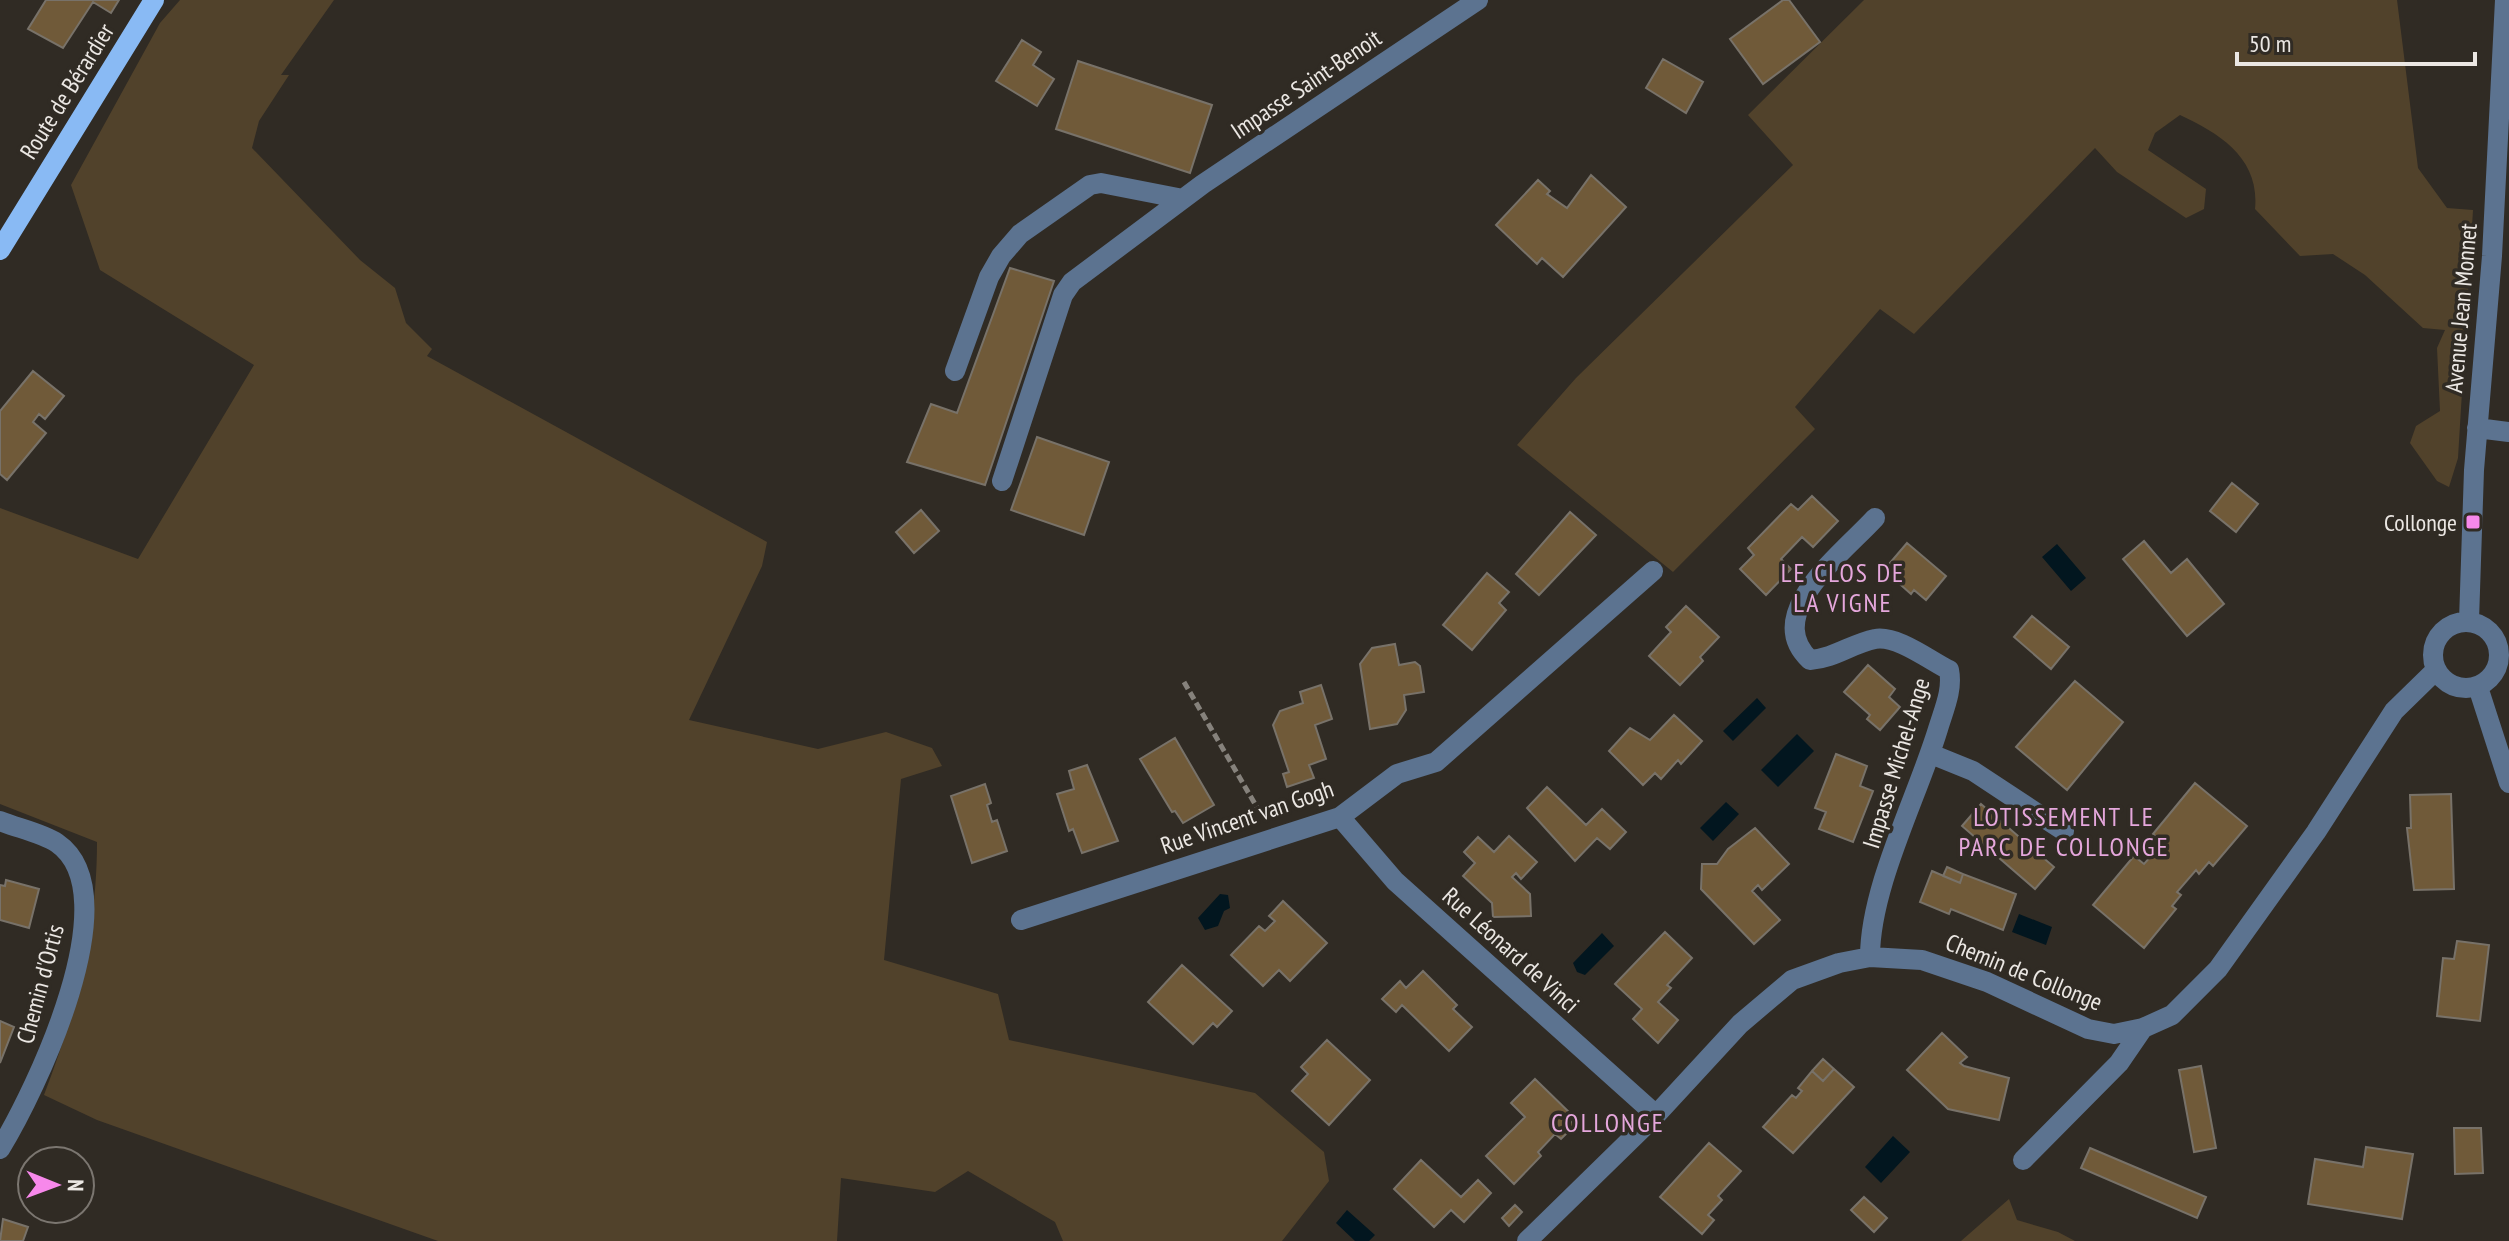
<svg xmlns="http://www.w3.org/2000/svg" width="2509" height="1241" font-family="'PT Sans Narrow',sans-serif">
<rect width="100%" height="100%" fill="#302b24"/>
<path fill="#51422b" d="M 180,0 L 334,0 L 281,75 L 289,75 L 259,121 L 252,148 L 360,260 L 395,288 L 406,323 L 432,349 L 427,356 L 767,542 L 762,566 L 689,720 L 818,749 L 886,732 L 932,748 L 942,766 L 901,779 L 884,960 L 998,994 L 1009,1040 L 1255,1093 L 1324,1152 L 1329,1181 L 1282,1241 L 1063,1241 L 1055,1222 L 968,1171 L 935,1192 L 841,1178 L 837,1241 L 438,1241 L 97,1120 L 44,1095 C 76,1011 97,932 97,842 L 0,804 L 0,508 L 138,559 L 254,365 L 100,270 L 71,185 L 160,23 Z
M 1864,0 L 2397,0 L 2418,168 L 2447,208 L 2473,210 L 2458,458 L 2449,487 L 2437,481 L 2410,443 L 2416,426 L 2440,411 L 2437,348 L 2445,330 L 2423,328 L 2365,275 L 2333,254 L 2300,256 L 2255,209 C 2260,159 2221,134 2180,115 L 2155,133 L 2148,150 L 2206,189 L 2204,209 L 2186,218 L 2117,172 L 2095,148 L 1914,334 L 1880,309 L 1795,407 L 1815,429 L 1673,572 L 1517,445 L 1576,378 L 1793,165 L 1748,115 Z
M 2009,1199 L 2017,1220 L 2058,1232 L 2075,1241 L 1961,1241 Z"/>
<path fill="#02161f" d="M 2057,544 L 2086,578 L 2071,591 L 2042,557 Z
M 1757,698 L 1766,708 L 1733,741 L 1723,731 Z
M 1797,734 L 1814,751 L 1778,787 L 1761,770 Z
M 1726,802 L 1739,814 L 1713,841 L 1700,828 Z
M 1220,894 L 1228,895 L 1230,908 L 1224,911 L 1218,926 L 1205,930 L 1198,918 Z
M 2019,914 L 2052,927 L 2046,945 L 2012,932 Z
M 1602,933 L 1614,946 L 1585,975 L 1577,972 L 1573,963 Z
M 1893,1136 L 1910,1152 L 1881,1183 L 1865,1167 Z
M 1347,1210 L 1375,1235 L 1369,1241 L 1355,1241 L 1336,1223 Z"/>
<path fill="#705a39" stroke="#787269" stroke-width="2" d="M 46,0 L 119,0 L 111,13 L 93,2 L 63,48 L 28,29 Z
M 1783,0 L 1789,0 L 1820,42 L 1763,84 L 1730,39 Z
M 1022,40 L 1041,52 L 1033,65 L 1054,79 L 1037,106 L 996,81 Z
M 1663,59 L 1703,82 L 1686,113 L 1646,88 Z
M 1078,61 L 1212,105 L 1190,173 L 1056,129 Z
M 1591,175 L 1626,207 L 1563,277 L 1542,258 L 1537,264 L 1496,225 L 1538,180 L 1550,191 L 1547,194 L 1567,208 Z
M 1010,268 L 1054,281 L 985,485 L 907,462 L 931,404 L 957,413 Z
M 33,371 L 64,396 L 45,419 L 39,414 L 33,422 L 46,433 L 7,480 L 0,474 L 0,411 Z
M 1037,437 L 1109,462 L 1084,535 L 1011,510 Z
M 2232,483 L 2258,504 L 2236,532 L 2210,511 Z
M 1812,496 L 1838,521 L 1813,547 L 1802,537 L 1781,559 L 1791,569 L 1766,595 L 1740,569 L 1754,555 L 1748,548 L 1791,504 L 1798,510 Z
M 921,510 L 939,531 L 914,553 L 896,532 Z
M 1570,512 L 1596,535 L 1539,595 L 1516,574 Z
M 2144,541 L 2171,573 L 2187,559 L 2224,604 L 2187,636 L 2123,559 Z
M 1907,543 L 1946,576 L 1926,600 L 1914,590 L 1911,594 L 1884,570 Z
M 1487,573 L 1509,592 L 1499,603 L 1506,610 L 1472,650 L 1443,625 Z
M 1686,606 L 1719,637 L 1700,657 L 1703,661 L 1680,685 L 1649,656 L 1671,632 L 1666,627 Z
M 2032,616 L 2069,647 L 2051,669 L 2014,637 Z
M 1395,644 L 1399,665 L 1415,662 L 1420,666 L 1424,692 L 1404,695 L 1406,710 L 1397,724 L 1370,729 L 1360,664 L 1372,648 Z
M 1868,665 L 1895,689 L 1889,697 L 1900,707 L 1880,730 L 1867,719 L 1870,715 L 1844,692 Z
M 2075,681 L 2123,722 L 2067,790 L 2016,747 Z
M 1321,685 L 1332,719 L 1315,725 L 1326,759 L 1309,765 L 1314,778 L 1287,787 L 1283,774 L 1289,772 L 1273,725 L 1280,711 L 1303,703 L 1300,692 Z
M 1674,715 L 1702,741 L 1681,764 L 1678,760 L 1661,779 L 1655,773 L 1643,785 L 1609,751 L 1630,728 L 1650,740 Z
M 1175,738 L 1214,805 L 1183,823 L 1175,811 L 1172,812 L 1140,759 Z
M 1836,754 L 1867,766 L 1860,786 L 1873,791 L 1853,842 L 1819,829 L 1826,812 L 1815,808 Z
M 1087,765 L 1118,841 L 1082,853 L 1073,829 L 1069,831 L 1057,794 L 1074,789 L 1069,771 Z
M 2195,783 L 2247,826 L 2213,866 L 2209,862 L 2199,874 L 2196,870 L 2177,892 L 2181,895 L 2172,906 L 2176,909 L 2144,948 L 2093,905 L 2134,856 L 2144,864 L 2163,843 L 2153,834 Z
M 985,784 L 991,803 L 987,805 L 992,822 L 997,820 L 1007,851 L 972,863 L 951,796 Z
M 1547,787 L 1586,825 L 1602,809 L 1626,832 L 1610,849 L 1597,838 L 1575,861 L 1527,808 Z
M 2451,794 L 2454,889 L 2414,890 L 2407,828 L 2411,828 L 2410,795 Z
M 1981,804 L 2054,867 L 2035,889 L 1962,826 Z
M 1755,828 L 1789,864 L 1762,890 L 1758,885 L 1752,891 L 1780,920 L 1754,944 L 1701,889 L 1702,864 L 1717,864 L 1728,849 Z
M 1509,836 L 1537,862 L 1521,879 L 1516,873 L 1512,877 L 1530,894 L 1531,916 L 1493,917 L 1492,903 L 1463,876 L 1475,863 L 1464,852 L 1478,837 L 1494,852 Z
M 1947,867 L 1963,874 L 1960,883 L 1943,876 Z
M 1932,871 L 1960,883 L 1963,874 L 2016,894 L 2003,930 L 1951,909 L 1949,914 L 1920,902 Z
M 6,880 L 39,889 L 29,928 L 0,920 L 0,885 L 5,886 Z
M 1283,901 L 1327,943 L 1290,981 L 1279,970 L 1263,986 L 1231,955 L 1259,926 L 1265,931 L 1275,921 L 1269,916 Z
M 1665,932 L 1692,958 L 1667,985 L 1671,988 L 1658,1002 L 1678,1020 L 1658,1043 L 1633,1019 L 1642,1009 L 1615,984 Z
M 2457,941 L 2489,945 L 2480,1021 L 2437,1016 L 2443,958 L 2454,959 Z
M 1182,965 L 1232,1011 L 1217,1027 L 1213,1023 L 1193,1044 L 1148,1002 Z
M 1423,971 L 1457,1005 L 1453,1009 L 1472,1027 L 1449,1051 L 1402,1005 L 1396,1012 L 1382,999 L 1400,981 L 1406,988 Z
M 0,1021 L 14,1027 L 0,1063 Z
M 1942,1033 L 1967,1057 L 1960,1063 L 1964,1066 L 2009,1078 L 1999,1120 L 1948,1109 L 1907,1070 Z
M 1327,1040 L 1370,1080 L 1329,1125 L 1292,1091 L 1308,1074 L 1301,1067 Z
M 1823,1059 L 1834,1069 L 1823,1081 L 1812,1071 Z
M 2201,1066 L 2216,1148 L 2194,1152 L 2179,1070 Z
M 1834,1069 L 1854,1087 L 1793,1153 L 1763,1127 L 1792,1095 L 1796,1098 L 1802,1091 L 1798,1088 L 1812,1071 L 1823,1081 Z
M 1535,1079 L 1572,1115 L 1568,1119 L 1575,1125 L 1561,1139 L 1555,1134 L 1538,1152 L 1541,1156 L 1514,1184 L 1486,1156 L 1525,1117 L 1511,1103 Z
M 2454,1128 L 2481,1128 L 2483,1173 L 2455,1174 Z
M 1709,1143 L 1741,1171 L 1718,1196 L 1722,1200 L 1708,1215 L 1714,1220 L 1702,1234 L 1660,1197 Z
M 2366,1147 L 2413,1154 L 2402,1219 L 2308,1204 L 2315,1159 L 2363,1167 Z
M 2090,1148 L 2206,1197 L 2197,1218 L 2081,1168 Z
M 1421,1160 L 1461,1197 L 1478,1180 L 1491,1193 L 1464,1222 L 1451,1210 L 1434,1227 L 1394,1189 Z
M 1864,1197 L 1887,1218 L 1874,1232 L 1851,1210 Z
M 1515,1205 L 1522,1212 L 1509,1226 L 1502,1218 Z
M 3,1219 L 28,1227 L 23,1241 L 0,1241 Z"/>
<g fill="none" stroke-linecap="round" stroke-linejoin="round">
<path stroke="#86827c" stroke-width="5" stroke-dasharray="8 4" stroke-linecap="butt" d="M 1184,682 L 1262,816"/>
<path stroke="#5c7390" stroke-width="20" d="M 955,371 L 989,277 L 1001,256 L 1020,234 L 1090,185 L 1101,183 L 1183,199
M 2477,428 L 2509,432
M 1002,481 L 1063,295 L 1072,282 L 1203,184 L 1478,0
M 2469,621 L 2474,470 L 2492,256 L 2505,0
M2433 655a33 33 0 1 1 66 0a33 33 0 1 1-66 0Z
M 2478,687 L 2509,783
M 1931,754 L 1973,771 L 2064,831
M 1340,817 L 1395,881 L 1656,1115
M 0,821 C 17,828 42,833 57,843 C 131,894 35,1092 0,1149
M 1021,920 L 1340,817 L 1397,774 L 1436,762 L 1653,571
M 1870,957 C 1870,887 1917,798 1938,729 C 1944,709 1953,690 1949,670 C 1929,660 1897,635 1875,639 C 1851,644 1835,658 1810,660 C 1761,614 1843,553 1875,518
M 2023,1160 L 2119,1063 L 2143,1028
M 1527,1241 L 1656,1115 L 1740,1024 L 1792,980 L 1839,963 L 1870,957 L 1922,960 L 1987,982 L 2088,1029 L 2114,1034 L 2143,1028 L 2172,1015 L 2218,969 L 2316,832 L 2394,711 L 2436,670"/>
<path stroke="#89baf4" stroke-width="20" d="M 0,250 L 154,0"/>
</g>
<rect fill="#f788eb" stroke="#302b24" stroke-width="3" x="2465" y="514" width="16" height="16" rx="4"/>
<g text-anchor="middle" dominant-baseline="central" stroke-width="7" stroke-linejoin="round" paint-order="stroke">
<g font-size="24" fill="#ebe7e3" stroke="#302b24">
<text transform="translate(1306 84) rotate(-34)">Impasse Saint-Benoit</text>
<text transform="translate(67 91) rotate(-58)">Route de Bérardier</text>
<text transform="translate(2461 308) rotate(-85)">Avenue Jean Monnet</text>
<text transform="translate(1896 763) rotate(-73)">Impasse Michel-Ange</text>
<text transform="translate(1247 817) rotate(-19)">Rue Vincent van Gogh</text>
<text transform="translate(1511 950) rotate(42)">Rue Léonard de Vinci</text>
<text transform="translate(2024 972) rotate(22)">Chemin de Collonge</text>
<text transform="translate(40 984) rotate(-75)">Chemin d'Ortis</text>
</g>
<g font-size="24" fill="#ebe7e3" stroke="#302b24" text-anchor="end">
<text x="2457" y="522">Collonge</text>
</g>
<g font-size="26" letter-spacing="2" fill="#e5a7dc" stroke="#302b24">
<text x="1843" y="572">LE CLOS DE<tspan x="1843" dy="30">LA VIGNE</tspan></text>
<text x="2064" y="816">LOTISSEMENT LE<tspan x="2064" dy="30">PARC DE COLLONGE</tspan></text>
<text x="1608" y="1122">COLLONGE</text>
</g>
</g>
<g transform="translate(56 1185) rotate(91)"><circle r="38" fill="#302b24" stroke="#7b7670" stroke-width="2"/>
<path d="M0-6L14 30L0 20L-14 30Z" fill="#f788eb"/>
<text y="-12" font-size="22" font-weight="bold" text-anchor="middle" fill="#ebe7e3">N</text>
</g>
<path d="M2237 52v12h238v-12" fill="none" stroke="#ebe7e3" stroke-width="4"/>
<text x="2249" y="52" font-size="24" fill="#ebe7e3" stroke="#302b24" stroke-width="6" paint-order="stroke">50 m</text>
</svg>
